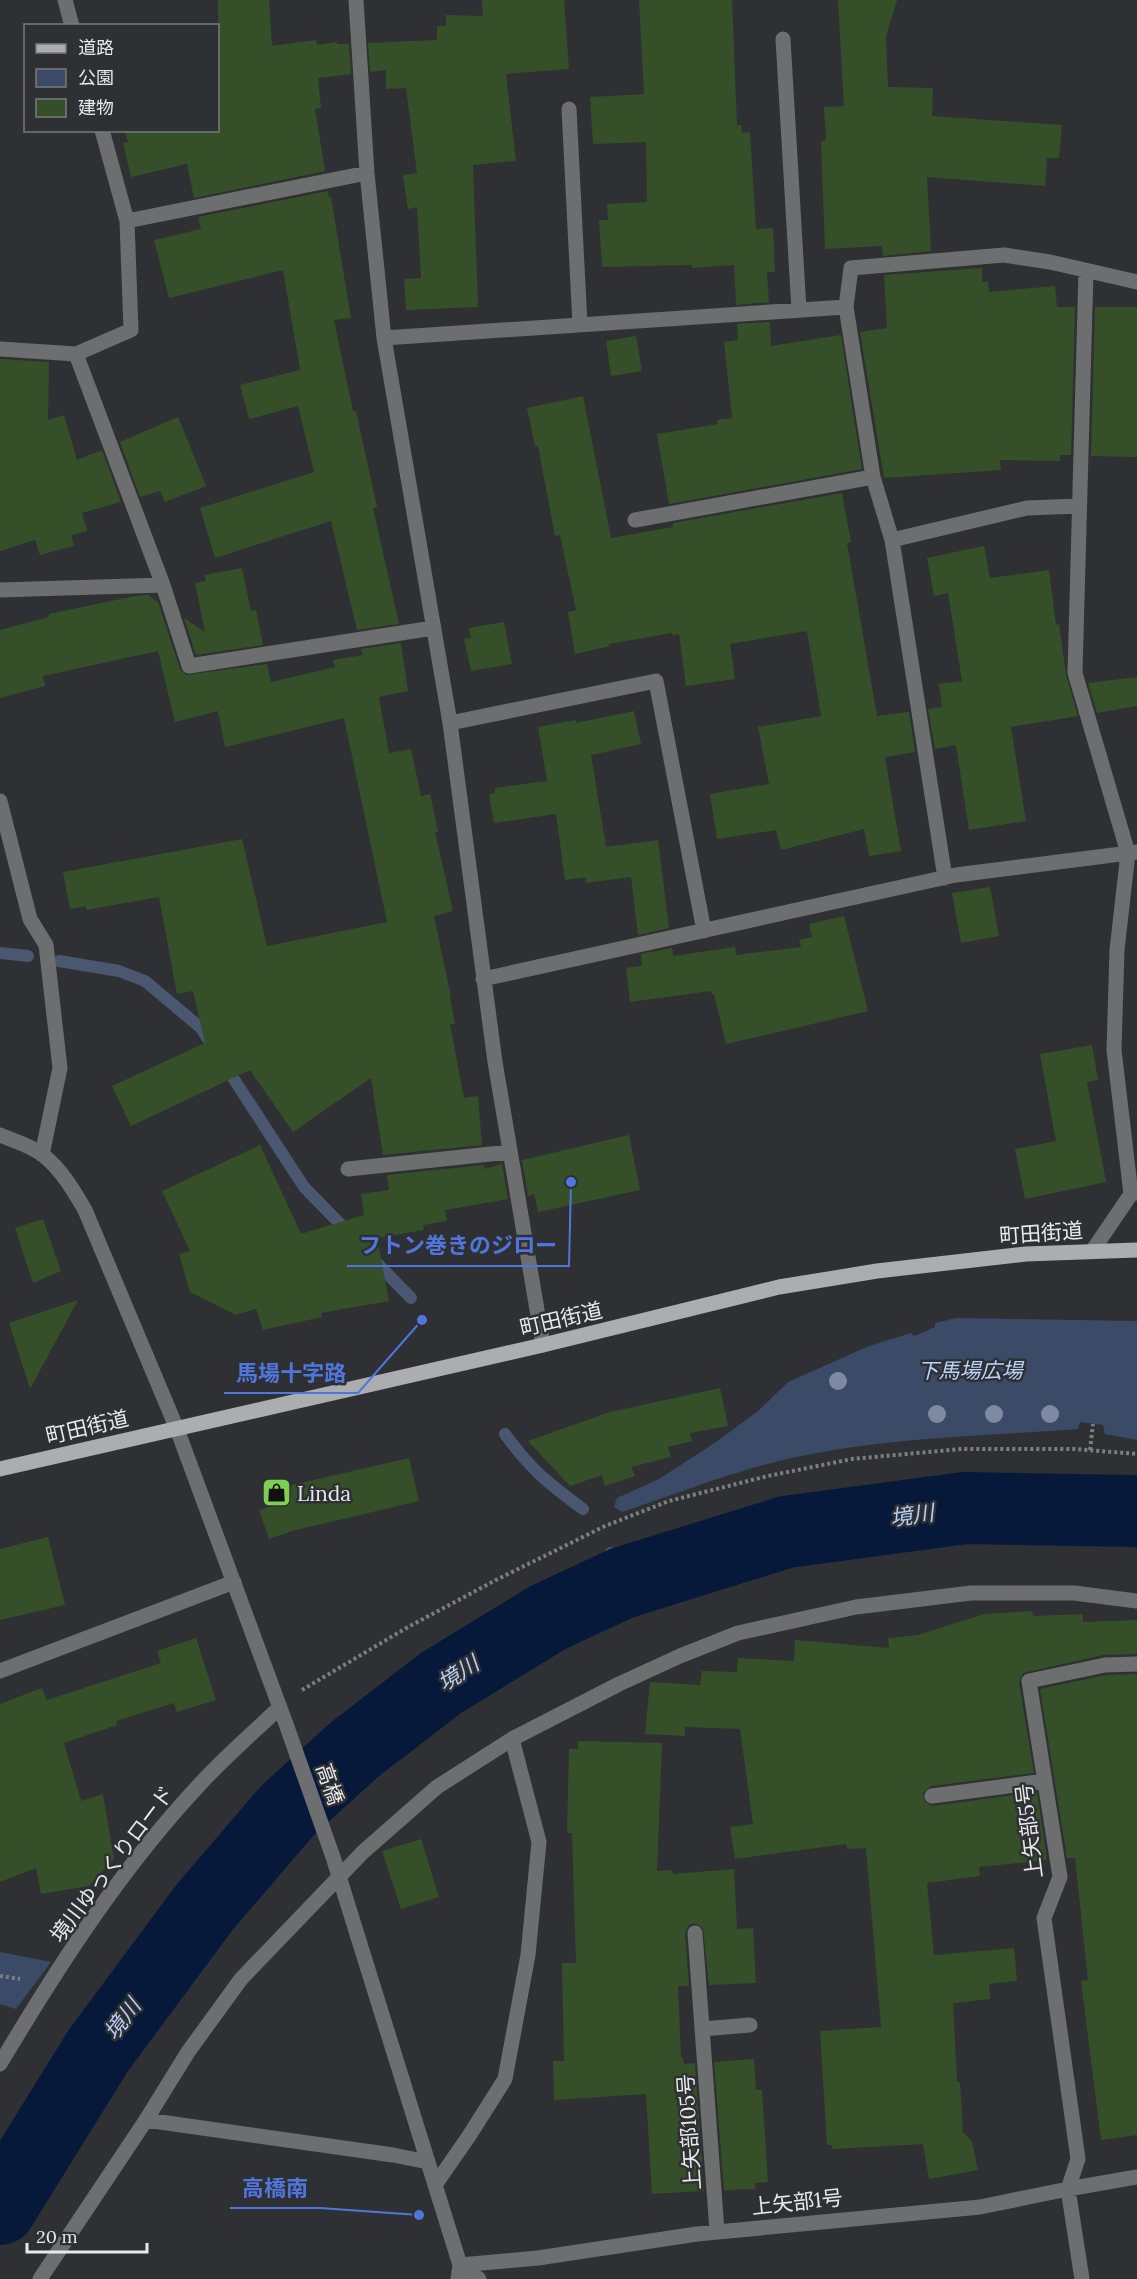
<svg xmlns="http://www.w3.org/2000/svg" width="1137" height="2279" font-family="Lora,'Noto Sans JP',serif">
<rect width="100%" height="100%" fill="#2e3033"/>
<path fill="#3a4a67" d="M 956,1318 L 1137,1321 L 1137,1440 L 1105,1434 L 1103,1425 L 1080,1422 L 1078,1429 C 987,1436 896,1437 806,1455 C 743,1467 683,1492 622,1512 L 614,1507 L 617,1498 L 659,1479 L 716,1442 L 758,1411 L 788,1382 L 869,1346 L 911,1333 L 914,1336 L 935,1327 L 935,1323 Z
M 0,1952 L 51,1962 L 16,2009 L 0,2004 Z"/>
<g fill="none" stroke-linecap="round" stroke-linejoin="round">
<path stroke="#4a5770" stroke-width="12" d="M 0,953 L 28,956
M 59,961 L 119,971 L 145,981 L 201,1028 L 210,1042
M 224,1064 L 304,1187 L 349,1233
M 373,1259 L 411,1298
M 505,1434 C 530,1469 549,1484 583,1509
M 611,1553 L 622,1583"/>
<path stroke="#07193b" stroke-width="72" d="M 0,2209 L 98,2051 L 204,1908 L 287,1811 L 354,1750 L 441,1683 L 547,1618 L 622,1583 L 786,1532 L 965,1508 L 1137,1511"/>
</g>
<path fill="#355029" d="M 218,0 L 269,0 L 272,46 L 316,40 L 317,45 L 337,42 L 337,44 L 349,44 L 351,74 L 318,78 L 321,108 L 315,109 L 325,171 L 194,198 L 187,164 L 131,177 L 123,143 L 128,142 L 125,130 L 218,130 Z
M 482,0 L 564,0 L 569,69 L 506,74 L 516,161 L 473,165 L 478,307 L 406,310 L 404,279 L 421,278 L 417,207 L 408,209 L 403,175 L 417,173 L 406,88 L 386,89 L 386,70 L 370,72 L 368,43 L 437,40 L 437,26 L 446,26 L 446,15 L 483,16 Z
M 639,0 L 732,0 L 737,125 L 741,125 L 742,133 L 750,132 L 756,229 L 773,228 L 775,272 L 767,272 L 769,302 L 736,305 L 734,265 L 692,268 L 692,265 L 602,267 L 599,220 L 608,220 L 607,204 L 647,202 L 646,142 L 593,144 L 590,97 L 644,94 Z
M 838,0 L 897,0 L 886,37 L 888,87 L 933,88 L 932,116 L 1062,125 L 1059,158 L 1047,158 L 1045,186 L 927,177 L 931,251 L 883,256 L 882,246 L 825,249 L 821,141 L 826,140 L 824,107 L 844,106 Z
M 328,191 L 329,197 L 331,197 L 351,318 L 334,320 L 353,411 L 356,411 L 377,507 L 373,508 L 399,624 L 357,630 L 331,521 L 215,558 L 200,508 L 314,472 L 298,406 L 249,419 L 240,385 L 300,370 L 283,270 L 169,298 L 154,240 L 201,229 L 198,217 Z
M 982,268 L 982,282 L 988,282 L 989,292 L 1055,286 L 1057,307 L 1075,307 L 1071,455 L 1060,455 L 1060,461 L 1000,460 L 1001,470 L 884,478 L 860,332 L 887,328 L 884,275 Z
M 1095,307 L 1137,307 L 1137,457 L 1091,456 Z
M 770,322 L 771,346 L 841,335 L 862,469 L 669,504 L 657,434 L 718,424 L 717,420 L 732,418 L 724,342 L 738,340 L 737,324 Z
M 636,336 L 642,371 L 611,376 L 606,341 Z
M 0,359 L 49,362 L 48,420 L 64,415 L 77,460 L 102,450 L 121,502 L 82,513 L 87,531 L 71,535 L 74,546 L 40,555 L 35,540 L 0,551 Z
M 583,396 L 611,538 L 673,527 L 673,523 L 842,493 L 851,542 L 847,543 L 877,716 L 909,712 L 915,752 L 885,757 L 901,851 L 869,856 L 864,829 L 781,850 L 776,830 L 717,839 L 710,794 L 769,784 L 758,727 L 821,716 L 807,631 L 730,644 L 735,679 L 686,686 L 679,634 L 673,636 L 672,633 L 609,644 L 610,646 L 575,654 L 568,612 L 576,610 L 560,535 L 555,536 L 538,446 L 535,446 L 527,408 Z
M 178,417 L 206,486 L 165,502 L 160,491 L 140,497 L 120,442 Z
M 984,546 L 990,578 L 1049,570 L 1056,625 L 1059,624 L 1066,675 L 1078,716 L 1011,727 L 1026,821 L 969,830 L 956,745 L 935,749 L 928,709 L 942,707 L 939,684 L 962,681 L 948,593 L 934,596 L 927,558 Z
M 242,568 L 251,611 L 256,610 L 263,645 L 196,655 L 184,618 L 205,632 L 195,583 L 206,581 L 204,575 Z
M 148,595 L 158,602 L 180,669 L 186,675 L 267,664 L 271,682 L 335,667 L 333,660 L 363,655 L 361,649 L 401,643 L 408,691 L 379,697 L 389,753 L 411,749 L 421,796 L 430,794 L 438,832 L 435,832 L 453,911 L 434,916 L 451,997 L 450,997 L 455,1024 L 450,1024 L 464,1098 L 478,1096 L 482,1145 L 383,1155 L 371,1078 L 293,1132 L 250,1070 L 131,1126 L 112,1086 L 205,1043 L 193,991 L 177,994 L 159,897 L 86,910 L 86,906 L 70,909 L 63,872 L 242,839 L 267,946 L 387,922 L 344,718 L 225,747 L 218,711 L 175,722 L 158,651 L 43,676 L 45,686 L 0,698 L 0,630 L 49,617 L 49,614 L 135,596 Z
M 504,622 L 512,664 L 471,671 L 464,639 L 471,638 L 469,628 Z
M 1137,677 L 1137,706 L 1097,713 L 1088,683 Z
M 634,711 L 641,744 L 591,755 L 606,847 L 658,840 L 669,928 L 638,935 L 631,877 L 586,883 L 586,877 L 565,880 L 556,814 L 494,823 L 489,794 L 495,793 L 495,788 L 547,781 L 538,727 L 576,720 L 576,723 Z
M 990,887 L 999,936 L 961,943 L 952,893 Z
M 844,916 L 868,1011 L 726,1044 L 714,994 L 712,995 L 711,991 L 630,1002 L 626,968 L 642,966 L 641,954 L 672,948 L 673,956 L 735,947 L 736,955 L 801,947 L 799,940 L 812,937 L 809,924 Z
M 1092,1045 L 1098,1080 L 1087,1082 L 1106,1182 L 1025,1199 L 1015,1149 L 1056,1141 L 1040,1054 Z
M 629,1135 L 640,1190 L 538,1212 L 534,1194 L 528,1196 L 522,1160 Z
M 260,1145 L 301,1234 L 364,1215 L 361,1194 L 389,1190 L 387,1175 L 484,1165 L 485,1169 L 502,1164 L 508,1199 L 445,1210 L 447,1221 L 423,1225 L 424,1230 L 377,1238 L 389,1301 L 321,1313 L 322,1317 L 263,1330 L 256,1309 L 236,1315 L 190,1292 L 179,1254 L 190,1251 L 162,1191 Z
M 43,1219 L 61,1271 L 33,1283 L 15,1228 Z
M 78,1300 L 30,1389 L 9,1323 Z
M 720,1388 L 728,1426 L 690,1433 L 692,1441 L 668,1447 L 671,1457 L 631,1467 L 635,1476 L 605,1486 L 602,1475 L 570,1486 L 528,1441 L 610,1412 Z
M 409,1458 L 419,1501 L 292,1531 L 269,1539 L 259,1510 L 275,1505 L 270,1490 Z
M 48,1537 L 65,1605 L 0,1620 L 0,1549 Z
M 1032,1611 L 1033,1616 L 1083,1614 L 1083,1622 L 1137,1620 L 1137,1654 L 1103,1655 L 1023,1673 L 1019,1683 L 1034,1773 L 931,1786 L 923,1793 L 925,1802 L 933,1806 L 1037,1792 L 1047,1860 L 979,1867 L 980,1876 L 927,1883 L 934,1955 L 1014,1948 L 1017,1981 L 989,1984 L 990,1999 L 953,2003 L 957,2082 L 960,2082 L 963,2132 L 972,2142 L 978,2170 L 929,2179 L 923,2144 L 832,2149 L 832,2145 L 827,2145 L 820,2031 L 881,2027 L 866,1848 L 847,1849 L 846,1844 L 735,1859 L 730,1827 L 753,1824 L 740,1729 L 685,1727 L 685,1736 L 645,1734 L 650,1682 L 700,1685 L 702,1671 L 737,1672 L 738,1658 L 794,1661 L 795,1640 L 889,1648 L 888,1638 L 918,1635 L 984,1614 Z
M 196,1638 L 216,1700 L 177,1712 L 174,1703 L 116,1721 L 117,1725 L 64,1743 L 81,1801 L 103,1794 L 114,1859 L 89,1886 L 41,1894 L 36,1868 L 0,1882 L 0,1704 L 42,1688 L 47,1700 L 161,1663 L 157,1651 Z
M 1137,1674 L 1137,2135 L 1101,2140 L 1081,1981 L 1088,1980 L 1075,1858 L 1067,1858 L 1040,1689 L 1106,1675 Z
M 578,1741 L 662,1743 L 657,1871 L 672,1870 L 673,1874 L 734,1869 L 737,1929 L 753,1928 L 756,1983 L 709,1985 L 703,1928 L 694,1923 L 689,1925 L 685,1933 L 689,1986 L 678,1986 L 681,2057 L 683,2057 L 684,2064 L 695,2063 L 704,2191 L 652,2194 L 646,2094 L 554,2100 L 553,2061 L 564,2061 L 562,1963 L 576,1963 L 572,1833 L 567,1833 L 569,1749 L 578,1749 Z
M 421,1839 L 439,1897 L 401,1909 L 382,1851 Z
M 754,2059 L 756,2090 L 762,2090 L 768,2182 L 755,2183 L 755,2189 L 724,2190 L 714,2062 Z"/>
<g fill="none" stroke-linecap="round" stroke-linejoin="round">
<path stroke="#7c7e80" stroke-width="4" stroke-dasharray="3 3" stroke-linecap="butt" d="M 1090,1450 L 1093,1424
M 302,1690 L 408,1627 L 496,1580 L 605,1526 L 669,1501 L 768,1476 L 852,1459 L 961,1449 L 1076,1449 L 1137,1454
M 0,1976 L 20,1979"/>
<path stroke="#6d6e70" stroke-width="15" d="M 65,0 L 72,26
M 356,0 L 367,173 L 384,338 L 450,723 L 495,1062 L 543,1345
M 783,39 L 799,310
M 569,109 L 580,325
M 127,221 L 367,173
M 1086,271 L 1075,673 L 1128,853 L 1117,950 L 1114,1050 L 1131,1194
M 846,307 L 873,477 L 892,540 L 945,878
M 384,338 L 846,307 L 851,268 L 1004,255 L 1050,262 L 1137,282
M 0,349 L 76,354 L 131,330 L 127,221 L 102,130
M 76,354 L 163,585 L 189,666 L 433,628
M 635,520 L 873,477
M 892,540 L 1027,508 L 1079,506
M 0,590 L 163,585
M 450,723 L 656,681 L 704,931
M 0,801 L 30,919 L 46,945 L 60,1068 L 42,1155
M 483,979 L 956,875 L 1137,852
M 0,1135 C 14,1141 30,1145 43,1155 C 61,1169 74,1191 85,1210 L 177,1429 L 286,1724 L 333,1857 L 460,2265 L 458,2279
M 348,1169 L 510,1152
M 1093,1250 L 1131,1194 L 1137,1193
M 0,1671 L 234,1582
M 932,1796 L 1045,1781
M 695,1933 L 717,2231
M 702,2029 L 750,2025
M 0,2064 C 59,1965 122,1867 201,1783 C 226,1756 254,1732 280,1707
M 146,2120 L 393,2155 L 428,2162
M 435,2185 L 469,2136 L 505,2079 L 528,1955 L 539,1842 L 512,1739
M 460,2265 L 538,2258 L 697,2234 L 980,2207 L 1068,2189 L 1137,2177
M 460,2265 L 479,2279
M 40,2279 L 146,2120 L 188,2052 L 241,1979 L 363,1852 L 437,1787 L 512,1739 L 619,1684 L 680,1656 L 738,1633 L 856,1607 L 971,1593 L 1074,1593 L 1137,1601
M 1082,2279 L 1068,2189 L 1078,2159 L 1044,1918 L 1060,1877 L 1029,1681 L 1105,1665 L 1137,1664"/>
<path stroke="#abadb0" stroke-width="15" d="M 0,1469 L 543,1345 L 779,1287 L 877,1271 L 1026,1254 L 1137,1250"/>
</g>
<g fill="#7d8aa1">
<circle cx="838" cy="1381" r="9"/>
<circle cx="937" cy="1414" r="9"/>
<circle cx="994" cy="1414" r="9"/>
<circle cx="1050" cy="1414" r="9"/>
</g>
<defs>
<symbol id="shop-square" viewBox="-11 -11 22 22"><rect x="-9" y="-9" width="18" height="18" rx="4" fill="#7ed053" stroke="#2e3033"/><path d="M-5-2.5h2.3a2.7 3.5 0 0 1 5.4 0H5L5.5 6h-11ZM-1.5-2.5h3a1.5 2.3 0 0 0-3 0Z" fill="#111"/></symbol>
</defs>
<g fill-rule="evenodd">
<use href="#shop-square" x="260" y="1476" width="33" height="33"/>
</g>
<g text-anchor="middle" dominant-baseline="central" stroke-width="5" stroke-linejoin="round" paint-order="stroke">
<g font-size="21" fill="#e8e9eb" stroke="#2e3033">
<text transform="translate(1041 1233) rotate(-4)">町田街道</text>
<text transform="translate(561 1319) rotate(-13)">町田街道</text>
<text transform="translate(87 1427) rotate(-13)">町田街道</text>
<text transform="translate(330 1784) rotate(71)">高橋</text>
<text transform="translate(1029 1831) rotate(-97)">上矢部5号</text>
<text transform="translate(112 1864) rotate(-53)">境川ゆっくりロード</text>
<text transform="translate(689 2132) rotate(-94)">上矢部105号</text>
<text transform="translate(797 2202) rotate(-6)">上矢部1号</text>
</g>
<g font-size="21" font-style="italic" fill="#bdd4fb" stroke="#2e3033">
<text x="970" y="1370">下馬場広場</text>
</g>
<g font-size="21" fill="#e8e9eb" stroke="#2e3033" text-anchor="start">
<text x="297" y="1493">Linda</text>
</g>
<g font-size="22" font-style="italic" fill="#b7cef5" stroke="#2e3033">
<text transform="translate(912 1515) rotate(-8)">境川</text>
<text transform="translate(458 1673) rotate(-33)">境川</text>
<text transform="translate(122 2019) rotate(-53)">境川</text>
</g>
</g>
<path fill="none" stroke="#5075dd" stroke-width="2" d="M571 1182L569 1266H347M422 1320L358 1393H224M419 2215L320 2208H230"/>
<g fill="#5075dd" stroke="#2e3033" stroke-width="2">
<circle cx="571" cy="1182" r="6"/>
<circle cx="422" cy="1320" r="6"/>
<circle cx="419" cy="2215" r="6"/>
</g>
<g font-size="22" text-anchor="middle" font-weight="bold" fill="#5075dd" stroke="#2e3033" stroke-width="5" stroke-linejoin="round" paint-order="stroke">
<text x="458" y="1253">フトン巻きのジロー</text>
<text x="291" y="1381">馬場十字路</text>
<text x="275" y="2196">高橋南</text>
</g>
<rect x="24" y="24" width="195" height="108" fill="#2e3033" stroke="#787a7d" stroke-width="1.5"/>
<rect x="36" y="44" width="30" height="9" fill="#abadb0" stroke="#787a7d" stroke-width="1.5"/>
<text x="78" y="54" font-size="18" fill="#e8e9eb">道路</text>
<rect x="36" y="69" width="30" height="18" fill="#3a4a67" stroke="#787a7d" stroke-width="1.5"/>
<text x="78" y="84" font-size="18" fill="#e8e9eb">公園</text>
<rect x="36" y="99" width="30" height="18" fill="#355029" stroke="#787a7d" stroke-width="1.5"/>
<text x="78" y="114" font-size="18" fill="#e8e9eb">建物</text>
<path d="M27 2243v9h120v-9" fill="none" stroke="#e8e9eb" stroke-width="3"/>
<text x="36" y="2243" font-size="18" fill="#e8e9eb" stroke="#2e3033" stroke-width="4.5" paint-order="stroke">20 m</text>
</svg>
